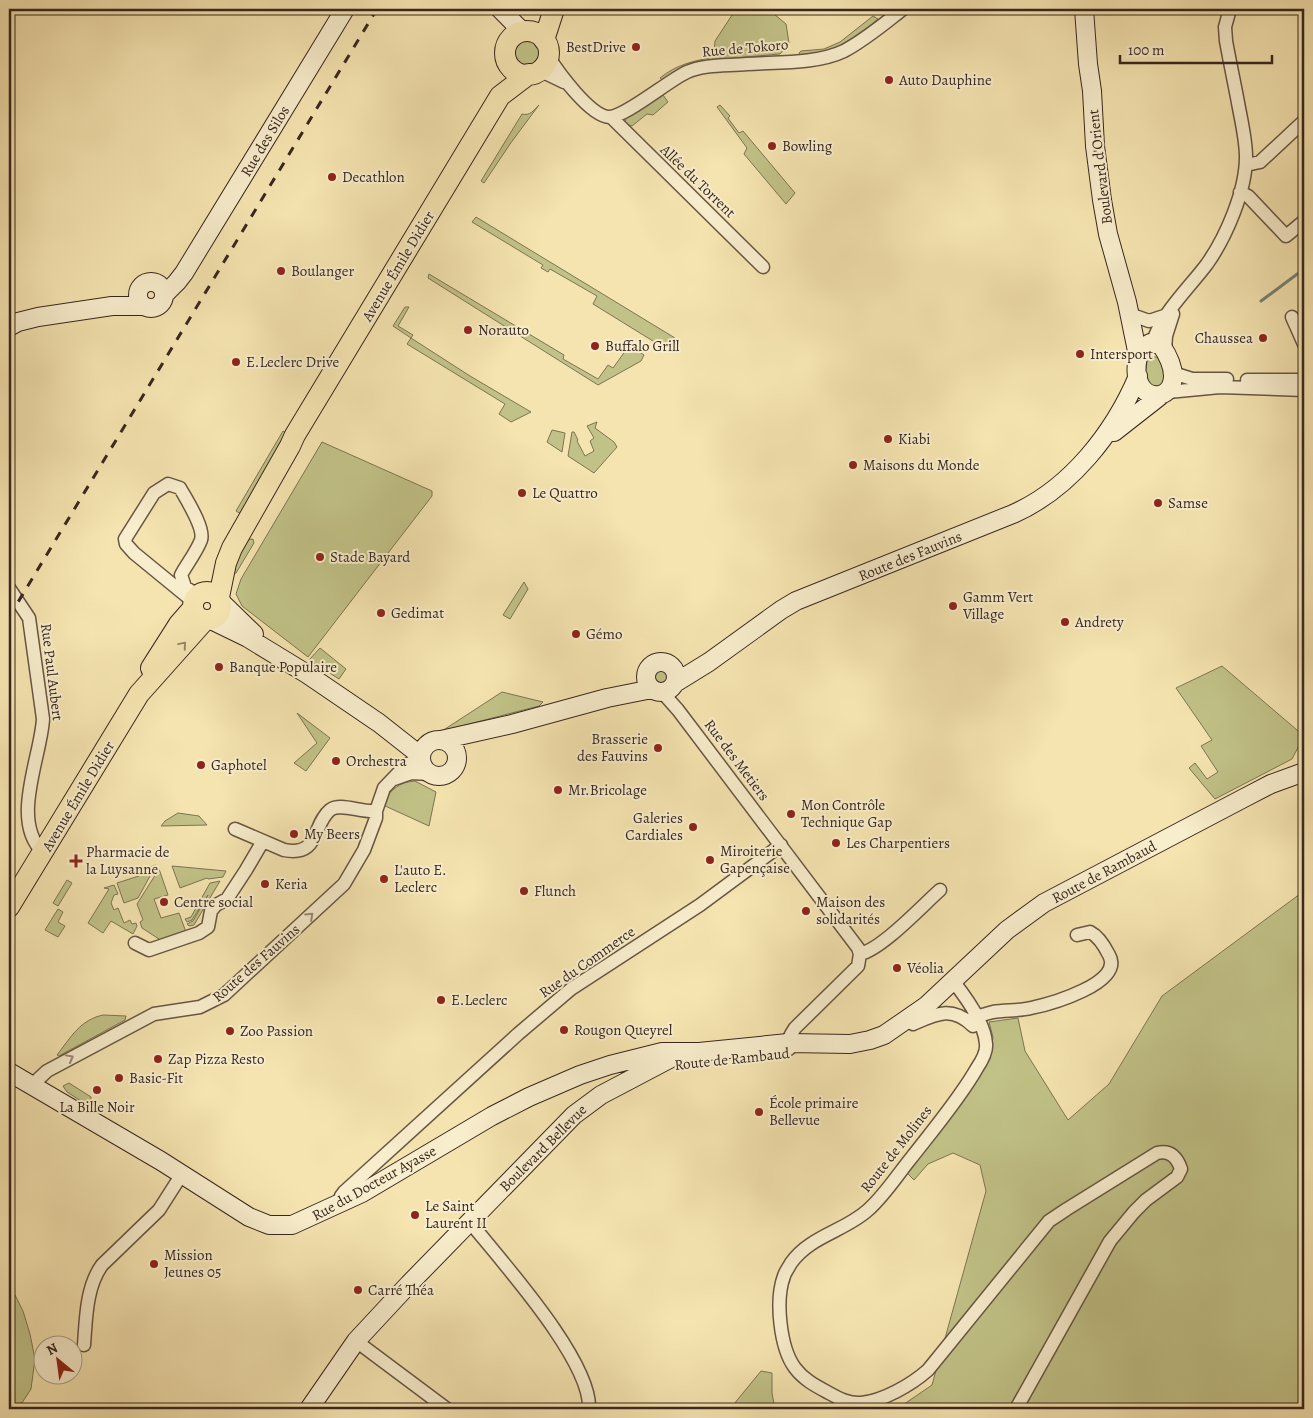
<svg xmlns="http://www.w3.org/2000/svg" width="1313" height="1418" font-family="Alegreya,serif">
<rect width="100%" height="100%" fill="#f5e4b0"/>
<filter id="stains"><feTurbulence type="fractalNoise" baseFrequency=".004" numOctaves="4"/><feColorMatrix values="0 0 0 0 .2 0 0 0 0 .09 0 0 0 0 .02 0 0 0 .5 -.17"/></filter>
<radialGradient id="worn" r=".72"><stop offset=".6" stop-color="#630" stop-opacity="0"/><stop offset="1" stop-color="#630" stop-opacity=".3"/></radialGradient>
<path fill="#c1c287" stroke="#7c7454" d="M 736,9 L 768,9 L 786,24 L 789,43 L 780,54 L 724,59 L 683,66 L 662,80 L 660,78 C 677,64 694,61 714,57 L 715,41 Z
M 873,16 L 878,19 C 866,29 854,41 839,47 C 827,52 814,53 800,55 L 799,53 L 801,51 L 824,49 L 840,42 Z
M512 53a15 15 0 1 1 30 0a15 15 0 1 1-30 0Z
M 663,95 L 668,102 L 653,115 L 647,114 L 632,126 L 626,124 L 625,119 Z
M 539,105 L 510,144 L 484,183 L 481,181 L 522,114 C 530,116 533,111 539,105 Z
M 720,105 L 730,116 L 728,118 L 739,133 L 743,131 L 795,193 L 786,204 L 744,154 L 747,148 L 717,107 Z
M 476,217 L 675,338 L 661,346 L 593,304 L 597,296 L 550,269 L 548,272 L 541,268 L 543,265 L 472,222 Z
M 429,274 L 564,355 L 563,359 L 598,379 L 608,365 L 613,368 L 626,350 L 632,347 L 644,355 L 641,361 L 598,385 L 428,278 Z
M 405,307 L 409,307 L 398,326 L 413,335 L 411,338 L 470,376 L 531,412 L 511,422 L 499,414 L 505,404 L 407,344 L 411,338 L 393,326 Z
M 1151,357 L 1157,357 L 1166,372 L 1163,386 L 1152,388 L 1145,376 L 1147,361 Z
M 597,422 L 595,428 L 614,442 L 617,447 L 594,473 L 568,456 L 572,432 L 574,432 L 578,440 L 577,441 L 585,456 L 594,451 L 590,441 L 594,438 L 587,426 Z
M 552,430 L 565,433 L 562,452 L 547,442 Z
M 283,431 L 288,433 L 241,514 L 236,511 Z
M 322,442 L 432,491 L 432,496 L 308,657 L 242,606 L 236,594 L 241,579 Z
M 253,539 L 254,543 L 236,573 L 233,574 L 242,540 Z
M 524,582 L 528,589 L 510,619 L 503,615 Z
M 320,648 L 346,669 L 339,679 L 309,660 Z
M 1222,666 L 1304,736 L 1292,759 L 1215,799 L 1189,768 L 1195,763 L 1207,779 L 1218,772 L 1201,746 L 1212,740 L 1176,688 Z
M655 676a7 7 0 1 1 14 0a7 7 0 1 1-14 0Z
M 502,692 L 543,702 L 539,706 L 442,731 Z
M 297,713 L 330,738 L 306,771 L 294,763 L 317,743 Z
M 415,781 L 436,792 L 429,826 L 383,805 C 389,790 399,782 415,781 Z
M 178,813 L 199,816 L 207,825 L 161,826 L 165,821 Z
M 156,865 L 138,898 L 124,903 L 117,883 L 142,875 L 142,870 Z
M 172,866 L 226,871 L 223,877 L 208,879 L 207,878 L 180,888 Z
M 159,869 L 168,895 L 154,899 L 161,918 L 179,913 L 186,932 L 162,941 L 142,928 L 140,922 L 143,920 L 137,904 Z
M 67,880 L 72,883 L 58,906 L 53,903 Z
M 220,881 L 194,925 L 189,926 L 187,924 L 193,921 L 208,895 L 192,920 L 187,922 L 185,919 L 191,917 L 210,883 Z
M 114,885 L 118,894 L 114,895 L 111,903 L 114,910 L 118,908 L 124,923 L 130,920 L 132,924 L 136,923 L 137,926 L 133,934 L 111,921 L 103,933 L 88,923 L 109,889 L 104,888 Z
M 1304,891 L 1304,1409 L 897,1409 L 932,1385 L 986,1191 L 980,1165 L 953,1153 L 928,1164 L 914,1180 L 907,1173 L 990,1059 L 993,1037 L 989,1022 L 1018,1018 L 1025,1051 L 1068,1120 L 1109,1084 L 1162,996 Z
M 58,909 L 63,912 L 58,922 L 65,926 L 58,937 L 45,930 Z
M 103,1015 L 126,1016 L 125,1020 L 59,1056 L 57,1055 C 71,1037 80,1020 103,1015 Z
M 69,1083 L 91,1097 L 91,1099 L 84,1103 L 67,1092 L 63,1086 Z
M 9,1283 L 23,1311 L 30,1334 L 35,1359 L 31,1389 L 18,1409 L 9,1409 Z
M 761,1371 L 772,1373 L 772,1393 L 775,1409 L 740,1409 L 734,1404 Z"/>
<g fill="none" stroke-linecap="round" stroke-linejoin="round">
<path stroke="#748275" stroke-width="3" d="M 1261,301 L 1304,269"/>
<defs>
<path id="street" d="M 548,56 C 558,72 590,116 609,117 C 624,118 669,80 687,72 C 705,64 728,66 747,64 C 777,62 817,64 844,51 C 865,40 885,23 903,9
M 539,70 L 564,82
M 611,117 L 763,267
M 1246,165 L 1260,162 L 1304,121
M 1240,192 L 1248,196 L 1286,236 L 1304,221
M 1135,316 L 1149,321 L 1167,315
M 1292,317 L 1304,344
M 1153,342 C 1161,314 1189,288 1207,264 C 1226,237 1246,191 1246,157 C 1246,141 1242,124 1239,108 C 1235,86 1230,63 1226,41 L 1225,27 L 1230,9
M 1165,351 L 1166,336 L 1173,314
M 1173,373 L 1192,379 L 1227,379
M 1247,380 L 1304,380
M 1168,392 L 1220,387 L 1304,390
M 9,588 L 29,618 L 43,719 C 41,757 10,821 43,852
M 193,603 L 189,598 L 134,553 L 126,544 L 125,539 L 154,493 L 168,484 L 180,488 C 186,499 205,528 201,540 C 197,551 187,564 181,575 L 185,587 L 197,595
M 662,692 L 678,710 L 858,948 L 860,954 L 858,966 L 795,1028 C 791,1034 786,1042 789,1049
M 394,779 L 411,773 L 430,774
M 235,829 L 284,850 C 320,857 312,825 330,810 C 340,802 362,813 376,811
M 135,943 L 149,950 L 199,933 L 208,927 L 211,911 L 216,905 L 227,899 L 246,870 L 263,841
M 860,954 C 882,949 922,906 940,890
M 953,981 C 965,996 985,1024 986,1044 C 987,1052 981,1062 977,1068 C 960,1098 933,1130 912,1157 C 898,1174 885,1195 868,1210 C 845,1231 810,1236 791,1263 C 789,1267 785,1272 784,1276 C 775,1300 780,1348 795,1368 C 804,1380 816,1386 829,1393 C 838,1398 849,1404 861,1403 C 883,1401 911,1385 928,1370 L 1049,1221 L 1067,1209 L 1157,1153 C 1170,1150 1177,1157 1181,1169 L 1177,1177 L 1146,1200 L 1134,1212 L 1110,1241 L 1016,1409
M 967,1020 C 975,1018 984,1014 993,1012 C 1006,1010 1019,1011 1031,1008 C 1050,1004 1125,983 1109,955 C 1105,947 1098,936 1090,932 L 1077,935
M 913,1024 C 936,1014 952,1005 973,1026
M 31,1086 L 47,1071 L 154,1014 L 200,1007 L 224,995 L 344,884 L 364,850 L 376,818 L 376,811 L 384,788 L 406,765 L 421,758
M 340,1204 L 341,1196 L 344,1192 L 518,1034 L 571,989 L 700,905 L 781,845
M 470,1222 C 501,1261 592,1361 589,1409
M 356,1341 L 447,1409
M 84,1345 C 86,1319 86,1287 102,1265 L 159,1210 L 182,1174"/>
<path id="secondary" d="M 500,9 L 522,31
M 1084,9 L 1088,64 L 1092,91 L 1095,146 L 1102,200 L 1108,234 L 1127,302 L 1138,356
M138 295a13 13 0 1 1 26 0a13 13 0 1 1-26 0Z
M 164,295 L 177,282 L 184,273 L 345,9
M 9,327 L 18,322 L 38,317 L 112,306 L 144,306
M 1150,343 L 1161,345 C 1203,407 1119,415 1140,350 Z
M 1114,432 L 1160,396
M 222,603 L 254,634
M 211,620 L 248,638 L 307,674 L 379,723 L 421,756
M646 677a15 15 0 1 1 30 0a15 15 0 1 1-30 0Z
M 675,683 L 709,662 L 781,610 L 796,601 L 1013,514 C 1070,489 1114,433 1138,376
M 441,740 L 512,724 L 607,698 L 652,689
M421 758a18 18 0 1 1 36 0a18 18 0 1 1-36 0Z
M 9,1072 L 161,1161 L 249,1217 L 269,1225 L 292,1225 L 362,1193 L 492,1116 L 529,1097 L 580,1075 L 610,1065 L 662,1052 L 699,1052 L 788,1043 L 850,1044 L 870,1040 L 884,1035 L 926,1006 L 1007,930 L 1044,903 L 1244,798 L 1271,784 L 1304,772
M 309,1409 L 356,1341 L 409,1284 L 574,1115 L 601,1095 L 677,1055"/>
<path id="primary" d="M505 53a22 22 0 1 1 44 0a22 22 0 1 1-44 0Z
M 544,40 L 554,9
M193 606a14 14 0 1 1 28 0a14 14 0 1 1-28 0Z
M 219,597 L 226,563 L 232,548 L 290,446 L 295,435 L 500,96 L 529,74
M 151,668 L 179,624 L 193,608
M 9,907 L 139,694 L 205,620"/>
</defs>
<use href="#street" stroke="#675644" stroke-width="15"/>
<use href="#secondary" stroke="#382720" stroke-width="20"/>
<use href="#primary" stroke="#382720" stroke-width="22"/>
<use href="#street" stroke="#f8edcc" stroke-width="12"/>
<use href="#secondary" stroke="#f8edcc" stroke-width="18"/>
<use href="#primary" stroke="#f5e4b0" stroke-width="20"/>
<path stroke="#382720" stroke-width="3" stroke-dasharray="9 9" stroke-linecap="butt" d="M 9,617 L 377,9"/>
</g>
<defs><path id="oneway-chevron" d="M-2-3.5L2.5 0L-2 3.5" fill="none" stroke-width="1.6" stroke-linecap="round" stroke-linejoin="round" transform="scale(1.25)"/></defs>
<use stroke="#968668" href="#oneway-chevron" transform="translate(183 645) rotate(-50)"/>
<g stroke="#988a76">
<use href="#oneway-chevron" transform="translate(310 916) rotate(-43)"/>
<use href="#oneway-chevron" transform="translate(70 1058) rotate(-29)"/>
</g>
<g fill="#8f2418" stroke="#f8edcc" stroke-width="2">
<circle cx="636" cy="47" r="5"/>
<circle cx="889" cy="80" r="5"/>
<circle cx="772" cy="146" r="5"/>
<circle cx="332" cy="177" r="5"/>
<circle cx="281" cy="271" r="5"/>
<circle cx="468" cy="330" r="5"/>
<circle cx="1263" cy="338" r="5"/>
<circle cx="595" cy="346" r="5"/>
<circle cx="1080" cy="354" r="5"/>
<circle cx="236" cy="362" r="5"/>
<circle cx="888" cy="439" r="5"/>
<circle cx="853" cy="465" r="5"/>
<circle cx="522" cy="493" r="5"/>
<circle cx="1158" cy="503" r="5"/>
<circle cx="320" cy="557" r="5"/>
<circle cx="953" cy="606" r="5"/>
<circle cx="381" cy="613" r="5"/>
<circle cx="1065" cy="622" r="5"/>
<circle cx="576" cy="634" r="5"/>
<circle cx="219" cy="667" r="5"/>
<circle cx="658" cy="748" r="5"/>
<circle cx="336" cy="761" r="5"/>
<circle cx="201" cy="765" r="5"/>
<circle cx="558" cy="790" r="5"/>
<circle cx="791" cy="814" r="5"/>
<circle cx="693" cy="827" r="5"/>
<circle cx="294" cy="834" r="5"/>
<circle cx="836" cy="843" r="5"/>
<circle cx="710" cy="860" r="5"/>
<path d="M73.5 853.5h5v5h5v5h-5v5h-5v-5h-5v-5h5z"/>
<circle cx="384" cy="879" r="5"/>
<circle cx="265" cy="884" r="5"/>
<circle cx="524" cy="891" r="5"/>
<circle cx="164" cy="902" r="5"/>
<circle cx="806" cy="911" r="5"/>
<circle cx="897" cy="968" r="5"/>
<circle cx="441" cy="1000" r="5"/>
<circle cx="564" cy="1030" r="5"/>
<circle cx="230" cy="1031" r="5"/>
<circle cx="158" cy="1059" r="5"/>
<circle cx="119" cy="1078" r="5"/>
<circle cx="97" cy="1090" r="5"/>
<circle cx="759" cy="1112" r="5"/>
<circle cx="415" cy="1215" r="5"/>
<circle cx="154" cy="1264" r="5"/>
<circle cx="358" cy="1290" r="5"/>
</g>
<g text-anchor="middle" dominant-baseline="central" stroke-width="4" stroke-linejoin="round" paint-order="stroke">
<g font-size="15" fill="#382720" stroke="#f8edcc" text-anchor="start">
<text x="626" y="47" text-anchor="end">BestDrive</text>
<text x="899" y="80">Auto Dauphine</text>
<text x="782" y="146">Bowling</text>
<text x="342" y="177">Decathlon</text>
<text x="291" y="271">Boulanger</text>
<text x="478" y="330">Norauto</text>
<text x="1253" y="338" text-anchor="end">Chaussea</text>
<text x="605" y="346">Buffalo Grill</text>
<text x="1090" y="354">Intersport</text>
<text x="246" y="362">E.Leclerc Drive</text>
<text x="898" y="439">Kiabi</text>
<text x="863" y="465">Maisons du Monde</text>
<text x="532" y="493">Le Quattro</text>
<text x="1168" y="503">Samse</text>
<text x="330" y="557">Stade Bayard</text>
<text x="963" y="597">Gamm Vert<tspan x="963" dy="17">Village</tspan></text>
<text x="391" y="613">Gedimat</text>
<text x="1075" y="622">Andrety</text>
<text x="586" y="634">Gémo</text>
<text x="229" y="667">Banque Populaire</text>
<text x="648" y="739" text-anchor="end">Brasserie<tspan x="648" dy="17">des Fauvins</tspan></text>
<text x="346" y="761">Orchestra</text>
<text x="211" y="765">Gaphotel</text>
<text x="568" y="790">Mr.Bricolage</text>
<text x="801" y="805">Mon Contrôle<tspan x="801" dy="17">Technique Gap</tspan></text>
<text x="683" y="818" text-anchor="end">Galeries<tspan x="683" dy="17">Cardiales</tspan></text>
<text x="304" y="834">My Beers</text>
<text x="846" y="843">Les Charpentiers</text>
<text x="720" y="851">Miroiterie<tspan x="720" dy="17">Gapençaise</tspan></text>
<text x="86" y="852">Pharmacie de<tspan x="86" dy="17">la Luysanne</tspan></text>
<text x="394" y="870">L'auto E.<tspan x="394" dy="17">Leclerc</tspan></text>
<text x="275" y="884">Keria</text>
<text x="534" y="891">Flunch</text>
<text x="174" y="902">Centre social</text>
<text x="816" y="902">Maison des<tspan x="816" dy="17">solidarités</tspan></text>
<text x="907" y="968">Véolia</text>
<text x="451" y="1000">E.Leclerc</text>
<text x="574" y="1030">Rougon Queyrel</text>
<text x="240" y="1031">Zoo Passion</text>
<text x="168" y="1059">Zap Pizza Resto</text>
<text x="129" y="1078">Basic-Fit</text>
<text x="769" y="1103">École primaire<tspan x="769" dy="17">Bellevue</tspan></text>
<text x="97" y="1107" text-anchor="middle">La Bille Noir</text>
<text x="425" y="1206">Le Saint<tspan x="425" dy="17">Laurent II</tspan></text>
<text x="164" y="1255">Mission<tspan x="164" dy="17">Jeunes 05</tspan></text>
<text x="368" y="1290">Carré Théa</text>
</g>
<g font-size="15" fill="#382720" stroke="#f8edcc">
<text transform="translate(745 48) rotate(-5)">Rue de Tokoro</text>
<text transform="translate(265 141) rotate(-59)">Rue des Silos</text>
<text transform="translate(1100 167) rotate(-97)">Boulevard d'Orient</text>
<text transform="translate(698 181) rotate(44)">Allée du Torrent</text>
<text transform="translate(398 266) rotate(-59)">Avenue Émile Didier</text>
<text transform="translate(910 556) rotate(-22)">Route des Fauvins</text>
<text transform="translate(52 672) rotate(83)">Rue Paul Aubert</text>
<text transform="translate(737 760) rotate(53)">Rue des Metiers</text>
<text transform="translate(78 796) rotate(-59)">Avenue Émile Didier</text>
<text transform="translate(1104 872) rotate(-28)">Route de Rambaud</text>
<text transform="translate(587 962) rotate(-35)">Rue du Commerce</text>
<text transform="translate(256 963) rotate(-41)">Route des Fauvins</text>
<text transform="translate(732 1059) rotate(-6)">Route de Rambaud</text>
<text transform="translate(543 1148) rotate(-45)">Boulevard Bellevue</text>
<text transform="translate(896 1149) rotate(-52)">Route de Molines</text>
<text transform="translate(374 1183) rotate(-29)">Rue du Docteur Ayasse</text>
</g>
</g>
<rect width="1313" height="1418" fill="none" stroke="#f5e4b0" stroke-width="30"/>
<rect x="10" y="10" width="1293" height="1398" fill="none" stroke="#382720" stroke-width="2.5"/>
<rect x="15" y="15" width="1283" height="1388" fill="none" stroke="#382720"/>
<g transform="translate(58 1360) rotate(331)"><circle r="24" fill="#f8edcc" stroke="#ab9e87"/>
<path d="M0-4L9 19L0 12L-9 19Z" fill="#8f2418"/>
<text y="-8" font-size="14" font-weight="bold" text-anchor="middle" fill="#382720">N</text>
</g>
<path d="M1120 55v8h152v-8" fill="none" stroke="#382720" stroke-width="2.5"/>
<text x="1128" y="55" font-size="15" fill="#382720" stroke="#f8edcc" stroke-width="4" paint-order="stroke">100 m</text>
<rect width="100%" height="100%" filter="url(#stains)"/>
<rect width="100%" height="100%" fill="url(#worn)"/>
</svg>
